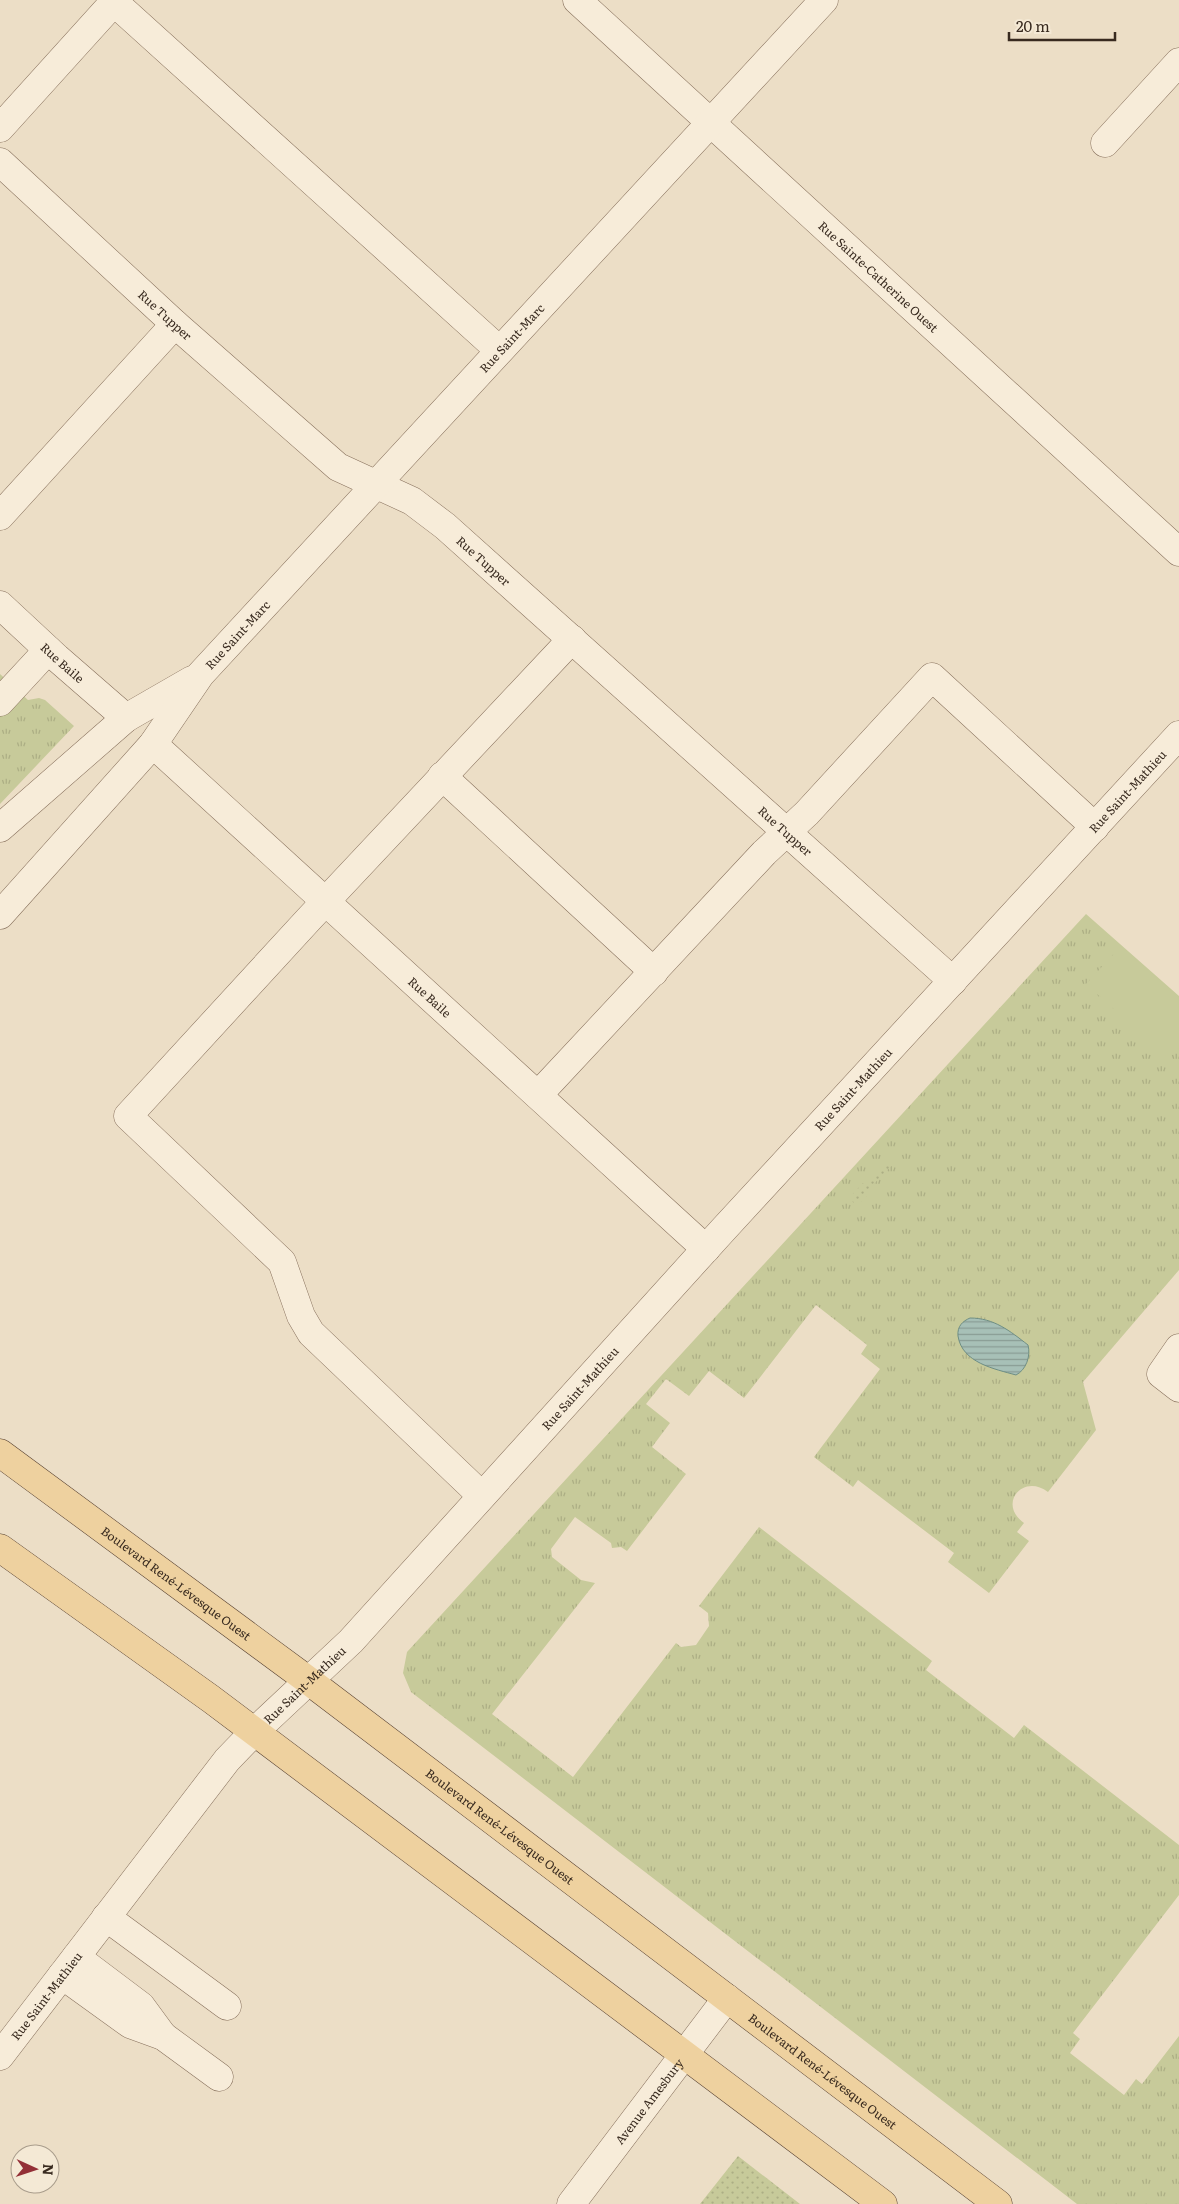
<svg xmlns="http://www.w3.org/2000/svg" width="1179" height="2204" font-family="Literata,serif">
<defs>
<pattern id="grass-tufts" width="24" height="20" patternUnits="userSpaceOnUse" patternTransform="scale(1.25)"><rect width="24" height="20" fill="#c7ca9a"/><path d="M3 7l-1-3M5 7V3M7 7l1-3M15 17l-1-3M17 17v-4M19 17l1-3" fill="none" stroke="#acae84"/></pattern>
<pattern id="park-dots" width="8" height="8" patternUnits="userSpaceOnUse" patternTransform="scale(1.25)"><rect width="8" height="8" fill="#c7ca9a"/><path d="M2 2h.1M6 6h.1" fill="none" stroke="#acae84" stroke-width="1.8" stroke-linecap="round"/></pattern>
<pattern id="water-rules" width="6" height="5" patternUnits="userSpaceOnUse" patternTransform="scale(1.25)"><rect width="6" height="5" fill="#a7c0b7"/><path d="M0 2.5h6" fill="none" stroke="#899c94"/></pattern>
</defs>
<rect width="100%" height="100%" fill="#ecdec6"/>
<path fill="url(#grass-tufts)" d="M 0,674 L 28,700 L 39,698 L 45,700 L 74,726 L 0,804 Z
M 1086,914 L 1179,996 L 1179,1270 L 1083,1382 L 1096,1430 L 1048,1492 C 1023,1473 997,1504 1024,1523 L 1017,1532 L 1029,1541 L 989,1593 L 948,1562 L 954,1553 L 858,1480 L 853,1487 L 814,1457 L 880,1369 L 861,1354 L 867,1345 L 816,1305 L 744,1398 L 709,1371 L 689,1396 L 666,1379 L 646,1404 L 670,1423 L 652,1447 L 686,1474 L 627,1551 L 621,1547 L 612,1548 L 611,1543 L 575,1517 L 551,1549 L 552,1557 L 581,1580 L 595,1583 L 492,1714 L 573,1777 L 676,1643 L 681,1647 L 696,1645 L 709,1626 L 708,1613 L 699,1606 L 759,1527 L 932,1661 L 926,1670 L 1014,1738 L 1024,1725 L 1179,1845 L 1179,1895 L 1073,2033 L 1080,2039 L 1070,2053 L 1124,2095 L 1136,2079 L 1142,2084 L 1179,2036 L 1179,2204 L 1077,2204 L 411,1692 L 403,1673 L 407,1652 Z"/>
<path fill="url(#park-dots)" d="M 888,1162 L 892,1165 L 869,1189 L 871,1192 L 857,1206 L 849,1198 L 863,1183 L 866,1185 Z
M 738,2156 L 800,2204 L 700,2204 Z"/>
<path fill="#c7ca9a" d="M 1120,947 L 1179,1002 L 1179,1041 L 1165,1056 L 1086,984 Z"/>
<path fill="url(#water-rules)" stroke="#6e8e84" d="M 970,1318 C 994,1318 1010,1331 1028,1345 C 1031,1356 1026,1370 1016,1375 C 995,1369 962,1363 958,1336 C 957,1326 963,1321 970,1318 Z"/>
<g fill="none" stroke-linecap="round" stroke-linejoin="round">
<defs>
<g id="minor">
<path id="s1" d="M 577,0 L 1179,552"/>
<path d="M 0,128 L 114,2 L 499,350"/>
<path d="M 1105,143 L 1179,62"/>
<path id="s2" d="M 0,162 L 175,324 L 338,467 L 412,501 L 445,526 L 953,981"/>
<path d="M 0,516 L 175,324"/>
<path id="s3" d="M 0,605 L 57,658 L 126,718"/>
<path d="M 0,702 L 48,650"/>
<path id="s4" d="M 153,744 L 706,1249"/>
<path d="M 442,776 L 654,972"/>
<path d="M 0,828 L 126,718 L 192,680"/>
<path id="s5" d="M 0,915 L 153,744 L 200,675 L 824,0"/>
<path d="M 538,1095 L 764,853 L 807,813 L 932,677 L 1095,827"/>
<path d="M 1179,1348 L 1161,1374 L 1179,1388"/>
<path d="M 481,1495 L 311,1333 L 301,1316 L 282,1262 L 128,1116 L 308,920 L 572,639"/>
<path d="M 106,1917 L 227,2006"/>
<path d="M 76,1957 L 141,2006 L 163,2036"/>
<path d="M 62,1975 L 130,2024 L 163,2036 L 219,2077"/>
<path id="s6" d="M 0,2056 L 227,1760 L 254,1732 L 351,1641 L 722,1231 L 1179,735"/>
<path id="s7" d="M 571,2204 L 727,1998"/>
</g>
<g id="major">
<path id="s8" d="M 0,1453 L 309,1681 L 998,2204"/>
<path d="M 0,1548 L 211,1699 L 883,2204"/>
</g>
</defs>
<use href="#minor" stroke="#87705c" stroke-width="29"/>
<use href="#major" stroke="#553f30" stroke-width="29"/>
<use href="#minor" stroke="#f7ecd9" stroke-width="28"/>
<use href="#major" stroke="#eed19f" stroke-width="28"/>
</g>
<g text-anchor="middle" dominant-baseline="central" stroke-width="5" stroke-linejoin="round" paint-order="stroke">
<g font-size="12" fill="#382a1f" stroke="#f4e9d5">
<text stroke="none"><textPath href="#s1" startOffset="409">Rue Sainte-Catherine Ouest</textPath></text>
<text stroke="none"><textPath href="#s2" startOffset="225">Rue Tupper</textPath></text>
<text stroke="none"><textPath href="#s5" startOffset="772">Rue Saint-Marc</textPath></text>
<text stroke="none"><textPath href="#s2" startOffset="630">Rue Tupper</textPath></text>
<text stroke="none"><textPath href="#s5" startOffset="368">Rue Saint-Marc</textPath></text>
<text stroke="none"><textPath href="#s3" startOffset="85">Rue Baile</textPath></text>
<text stroke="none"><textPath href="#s6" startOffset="1696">Rue Saint-Mathieu</textPath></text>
<text stroke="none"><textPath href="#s2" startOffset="1035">Rue Tupper</textPath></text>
<text stroke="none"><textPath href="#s4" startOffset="375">Rue Baile</textPath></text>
<text stroke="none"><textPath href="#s6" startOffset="1291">Rue Saint-Mathieu</textPath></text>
<text stroke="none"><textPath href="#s6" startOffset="886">Rue Saint-Mathieu</textPath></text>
<text stroke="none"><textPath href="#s8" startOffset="219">Boulevard René-Lévesque Ouest</textPath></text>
<text stroke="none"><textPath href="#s6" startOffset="481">Rue Saint-Mathieu</textPath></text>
<text stroke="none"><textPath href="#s8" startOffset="624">Boulevard René-Lévesque Ouest</textPath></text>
<text stroke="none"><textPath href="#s6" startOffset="76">Rue Saint-Mathieu</textPath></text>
<text stroke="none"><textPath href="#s8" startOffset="1029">Boulevard René-Lévesque Ouest</textPath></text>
<text stroke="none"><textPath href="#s7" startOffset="129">Avenue Amesbury</textPath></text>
</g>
</g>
<g transform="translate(35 2169) rotate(93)"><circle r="24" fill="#f4e9d5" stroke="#a99d8c"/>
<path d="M0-4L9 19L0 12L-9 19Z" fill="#932f36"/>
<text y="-8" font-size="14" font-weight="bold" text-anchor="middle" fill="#382a1f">N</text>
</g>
<path d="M1009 32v8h106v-8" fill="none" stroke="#382a1f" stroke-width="2.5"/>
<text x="1016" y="32" font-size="15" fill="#382a1f" stroke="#f4e9d5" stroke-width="4" paint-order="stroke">20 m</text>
</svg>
